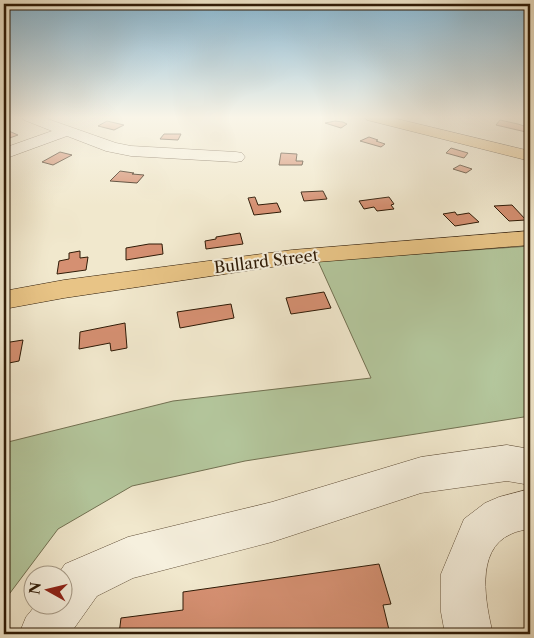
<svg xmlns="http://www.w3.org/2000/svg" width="534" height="638" font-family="'Libre Caslon Text',serif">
<rect width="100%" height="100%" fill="#f1e8cd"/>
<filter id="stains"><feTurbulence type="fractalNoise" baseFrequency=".004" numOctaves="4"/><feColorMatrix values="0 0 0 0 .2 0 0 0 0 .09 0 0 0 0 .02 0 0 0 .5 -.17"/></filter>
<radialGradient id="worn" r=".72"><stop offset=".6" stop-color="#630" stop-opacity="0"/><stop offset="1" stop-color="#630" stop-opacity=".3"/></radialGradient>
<path fill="#b4c79d" stroke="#727152" d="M 530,246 L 530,416 L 245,461 L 132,486 L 58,529 L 4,601 L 4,443 L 173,401 L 371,378 L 318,261 Z"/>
<path fill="#d59072" stroke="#2f1b07" d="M 500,120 L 518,124 L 530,128 L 526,132 L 496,125 Z
M 107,121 L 124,125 L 114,130 L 98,126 Z
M 335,121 L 343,122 L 347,124 L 341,128 L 325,123 Z
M 4,129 L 18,135 L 4,140 Z
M 164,134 L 181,134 L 178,140 L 160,139 Z
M 369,137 L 378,140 L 376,141 L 385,144 L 381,147 L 360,141 Z
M 451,148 L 468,153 L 464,158 L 446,153 Z
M 60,152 L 72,155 L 53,165 L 42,162 Z
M 281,153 L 297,154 L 296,161 L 303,161 L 302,165 L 279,165 Z
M 460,165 L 472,169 L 466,173 L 453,169 Z
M 120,171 L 134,173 L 132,174 L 144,175 L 137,183 L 110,181 Z
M 323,191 L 327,199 L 304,201 L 301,192 Z
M 255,197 L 258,205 L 277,203 L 281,212 L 254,215 L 248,198 Z
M 389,197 L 394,204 L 391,205 L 394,209 L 377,211 L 374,207 L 364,209 L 359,201 Z
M 512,205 L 526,220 L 509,221 L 494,206 Z
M 455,212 L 457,215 L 469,213 L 479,222 L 455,226 L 443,214 Z
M 240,233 L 243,244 L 206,249 L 205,241 L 216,239 L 216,237 Z
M 149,244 L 162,244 L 163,254 L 126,260 L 126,248 Z
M 80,251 L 80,258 L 88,257 L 86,270 L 57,274 L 59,261 L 69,259 L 69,253 Z
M 324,292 L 331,308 L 291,314 L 286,298 Z
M 231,304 L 234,318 L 180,328 L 177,312 Z
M 125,323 L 127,348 L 111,351 L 110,343 L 79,349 L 80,332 Z
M 23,340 L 19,361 L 4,364 L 4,343 Z
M 379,564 L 391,604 L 383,605 L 390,634 L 119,634 L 121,618 L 183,610 L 183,592 Z"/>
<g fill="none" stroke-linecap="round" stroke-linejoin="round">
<defs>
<path id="minor" d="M 22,117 L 42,117 L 116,143 L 131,146 L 236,152 L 242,153 L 245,157 L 242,161 L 236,162 L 131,156 L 106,151 L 67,136 L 4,159 L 4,148 L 52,131 L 24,120 Z
M 507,445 L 530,449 L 530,485 L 507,481 L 421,493 L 272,542 L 133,578 L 97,596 L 70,634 L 19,634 L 26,617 L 35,606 L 62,606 L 62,576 L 57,576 L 65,564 L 128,537 L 272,502 L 421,457 Z
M 530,489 L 530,529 C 524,530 517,531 511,534 C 474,550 486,605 493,634 L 445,634 L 441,612 L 441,574 L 464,519 L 485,503 L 499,497 Z"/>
<path id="major" d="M 365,117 L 389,117 L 530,151 L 530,161 L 367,120 Z
M 530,231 L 530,245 L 292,264 L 64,298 L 4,309 L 4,291 L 64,280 L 292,250 Z"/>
</defs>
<use href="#minor" stroke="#604e38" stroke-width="1"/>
<use href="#major" stroke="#2f1b07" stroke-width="1"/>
<use href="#minor" fill="#f6f0de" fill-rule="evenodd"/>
<use href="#major" fill="#e8c486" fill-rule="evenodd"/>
</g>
<linearGradient id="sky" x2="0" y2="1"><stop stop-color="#89b9d5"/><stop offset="0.57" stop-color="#f9f5e8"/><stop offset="1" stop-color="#f9f5e8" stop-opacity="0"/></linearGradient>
<rect width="534" height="206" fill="url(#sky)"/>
<g text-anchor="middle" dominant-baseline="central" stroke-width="4" stroke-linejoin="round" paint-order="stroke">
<g font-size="16" fill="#2f1b07" stroke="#f6f0de">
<text transform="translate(266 261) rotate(-7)">Bullard Street</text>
</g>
</g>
<rect width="534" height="638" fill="none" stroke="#f1e8cd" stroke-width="20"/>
<rect x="5" y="5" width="524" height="628" fill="none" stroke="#2f1b07" stroke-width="2.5"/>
<rect x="10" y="10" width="514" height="618" fill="none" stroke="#2f1b07"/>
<g transform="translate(48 590) rotate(278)"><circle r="24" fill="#f6f0de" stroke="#a69b88"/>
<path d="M0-4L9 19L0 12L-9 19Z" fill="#8f2418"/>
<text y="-8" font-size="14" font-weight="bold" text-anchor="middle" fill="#2f1b07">N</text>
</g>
<rect width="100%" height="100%" filter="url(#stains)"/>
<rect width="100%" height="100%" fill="url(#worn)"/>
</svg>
